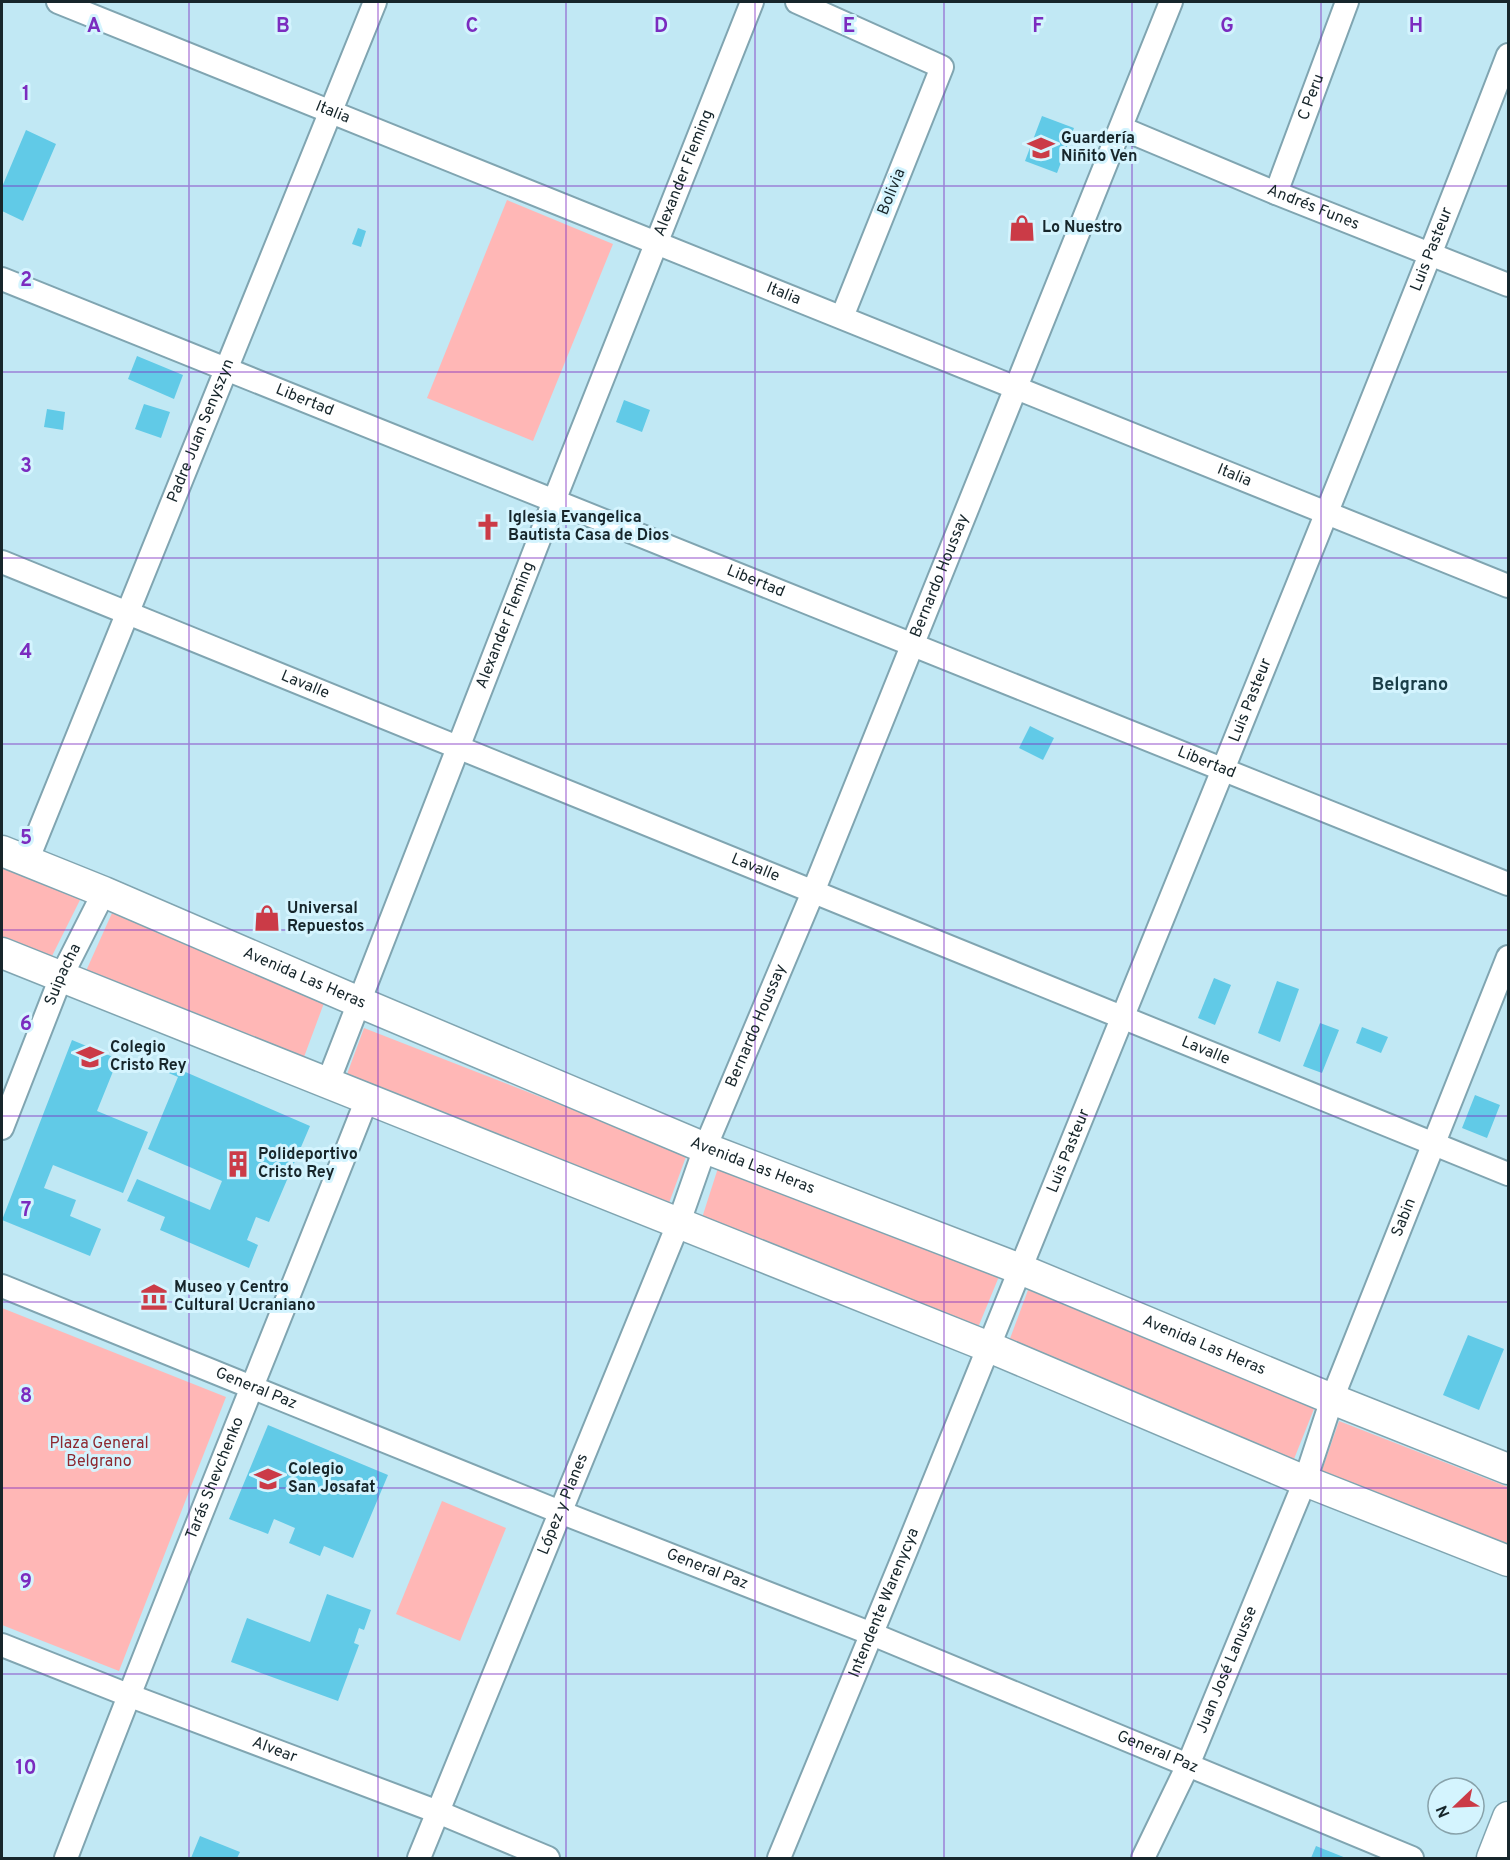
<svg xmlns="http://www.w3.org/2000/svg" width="1510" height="1860" font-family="Overpass,sans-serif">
<rect width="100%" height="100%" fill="#c1e8f4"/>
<path fill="#ffb7b6" d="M 507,200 L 613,244 L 533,441 L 427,398 Z
M 2,865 L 82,896 L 51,958 L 2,937 Z
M 112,913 L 324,1003 L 304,1057 L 86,971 Z
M 364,1028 L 687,1154 L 669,1203 L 346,1077 Z
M 718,1168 L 1000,1274 L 977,1330 L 701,1221 Z
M 1028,1290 L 1316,1404 L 1294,1459 L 1008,1344 Z
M 2,1308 L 226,1397 L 119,1671 L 2,1625 Z
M 1339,1421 L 1508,1487 L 1508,1544 L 1321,1473 Z
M 442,1501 L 506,1528 L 460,1641 L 396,1614 Z"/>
<path fill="#61cae7" d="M 1042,116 L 1074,128 L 1057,173 L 1025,161 Z
M 26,130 L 56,144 L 23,221 L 2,211 L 2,187 Z
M 358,228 L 366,231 L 361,247 L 352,244 Z
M 137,356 L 183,375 L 174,399 L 128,379 Z
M 624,400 L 650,410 L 642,432 L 616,422 Z
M 144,404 L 170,412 L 161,438 L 135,429 Z
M 47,409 L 65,412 L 63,430 L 44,427 Z
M 1030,726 L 1054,738 L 1043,760 L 1019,748 Z
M 1214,978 L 1231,985 L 1215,1025 L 1198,1018 Z
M 1277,981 L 1299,989 L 1280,1042 L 1258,1033 Z
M 1320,1023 L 1339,1030 L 1322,1073 L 1303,1066 Z
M 1362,1027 L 1388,1037 L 1381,1053 L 1356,1043 Z
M 72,1040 L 118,1059 L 97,1111 L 148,1132 L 123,1193 L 53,1165 L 44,1188 L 76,1200 L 70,1216 L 101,1229 L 90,1256 L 2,1220 Z
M 167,1064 L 310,1126 L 269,1222 L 256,1217 L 247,1240 L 258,1245 L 249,1268 L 160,1230 L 165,1217 L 127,1201 L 137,1179 L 210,1210 L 222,1181 L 148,1149 L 178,1077 L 164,1071 Z
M 1475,1095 L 1500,1105 L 1487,1138 L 1462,1128 Z
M 1468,1335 L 1504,1349 L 1479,1410 L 1443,1395 Z
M 268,1425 L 388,1475 L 353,1558 L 324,1546 L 320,1556 L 289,1543 L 295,1528 L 274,1519 L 268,1534 L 229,1519 Z
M 327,1594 L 371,1610 L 364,1630 L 359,1628 L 354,1643 L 359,1645 L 338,1701 L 231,1662 L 247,1618 L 310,1642 Z
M 200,1836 L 240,1852 L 237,1858 L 191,1858 Z
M 1316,1846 L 1346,1858 L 1311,1858 Z"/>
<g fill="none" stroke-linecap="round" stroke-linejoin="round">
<defs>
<g id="minor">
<path id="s1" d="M 58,2 L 1508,586"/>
<path d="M 797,2 L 942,67 L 842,317"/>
<path id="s2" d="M 1121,128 L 1276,193 L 1508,285"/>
<path id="s3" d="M 1276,193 L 1347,2"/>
<path id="s4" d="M 2,279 L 1508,884"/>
<path id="s5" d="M 2,562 L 1508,1174"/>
<path id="s6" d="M 27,861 L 375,2"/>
<path id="s7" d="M 328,1082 L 554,501 L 752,2"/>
<path id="s8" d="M 2,1128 L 61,977 L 104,892"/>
<path id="s9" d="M 2,1286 L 560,1512 L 872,1634 L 1412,1858"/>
<path id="s10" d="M 2,1645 L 128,1695 L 438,1812 L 548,1858"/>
<path id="s11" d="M 66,1858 C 163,1604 267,1352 367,1099"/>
<path id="s12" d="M 419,1858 L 679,1222 L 705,1148 L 813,892 L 1171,2"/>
<path id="s13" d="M 779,1858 C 929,1497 1076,1135 1222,772 C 1318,533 1416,295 1508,55"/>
<path id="s14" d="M 1143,1858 L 1188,1765 L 1305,1481 L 1332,1399 L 1508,957"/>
</g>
<g id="major">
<path id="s15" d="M 2,851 L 104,892 L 359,1002 L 705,1148 L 1020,1269 L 1332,1399 L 1508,1469"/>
<path d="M 2,953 L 989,1347 L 1305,1481 L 1508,1561"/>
<path d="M 1492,1858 L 1508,1817"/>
</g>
</defs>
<use href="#minor" stroke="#80a5b1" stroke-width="26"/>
<use href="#major" stroke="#80a5b1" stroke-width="33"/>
<use href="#minor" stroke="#fff" stroke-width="22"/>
<use href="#major" stroke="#fff" stroke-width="30"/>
</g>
<path fill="none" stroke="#7b2cbf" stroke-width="1.5" stroke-opacity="0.55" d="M 189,2 L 189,1858M 378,2 L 378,1858M 566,2 L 566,1858M 755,2 L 755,1858M 944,2 L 944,1858M 1132,2 L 1132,1858M 1321,2 L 1321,1858M 2,186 L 1508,186M 2,372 L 1508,372M 2,558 L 1508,558M 2,744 L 1508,744M 2,930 L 1508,930M 2,1116 L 1508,1116M 2,1302 L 1508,1302M 2,1488 L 1508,1488M 2,1674 L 1508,1674"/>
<defs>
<symbol id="school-bare" viewBox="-9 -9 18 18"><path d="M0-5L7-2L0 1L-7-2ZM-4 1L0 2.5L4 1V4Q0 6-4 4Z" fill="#cb3b47" stroke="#d4f4fe" stroke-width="2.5" paint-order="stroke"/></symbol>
<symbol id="shop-bare" viewBox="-9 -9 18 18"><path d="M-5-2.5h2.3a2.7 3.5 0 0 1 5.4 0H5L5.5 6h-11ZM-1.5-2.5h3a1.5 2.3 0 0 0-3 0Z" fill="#cb3b47" stroke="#d4f4fe" stroke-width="2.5" paint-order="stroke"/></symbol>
<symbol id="church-bare" viewBox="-9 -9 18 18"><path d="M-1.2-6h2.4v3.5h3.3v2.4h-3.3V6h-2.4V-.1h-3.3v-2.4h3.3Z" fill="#cb3b47" stroke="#d4f4fe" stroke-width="2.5" paint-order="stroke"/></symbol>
<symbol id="building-bare" viewBox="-9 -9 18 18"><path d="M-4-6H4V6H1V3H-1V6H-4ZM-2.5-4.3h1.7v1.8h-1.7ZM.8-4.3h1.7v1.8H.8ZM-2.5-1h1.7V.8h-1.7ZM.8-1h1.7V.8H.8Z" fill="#cb3b47" stroke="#d4f4fe" stroke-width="2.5" paint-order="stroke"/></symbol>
<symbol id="museum-bare" viewBox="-9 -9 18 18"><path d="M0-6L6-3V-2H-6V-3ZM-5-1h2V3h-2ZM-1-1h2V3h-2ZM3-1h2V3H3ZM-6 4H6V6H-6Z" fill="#cb3b47" stroke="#d4f4fe" stroke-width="2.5" paint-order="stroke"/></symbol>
</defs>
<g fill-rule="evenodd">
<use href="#school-bare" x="1022" y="129" width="38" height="38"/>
<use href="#shop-bare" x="1003" y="209" width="38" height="38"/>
<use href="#church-bare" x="469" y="508" width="38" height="38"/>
<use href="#shop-bare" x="248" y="899" width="38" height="38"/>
<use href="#school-bare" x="71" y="1038" width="38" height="38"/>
<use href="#building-bare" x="219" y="1145" width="38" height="38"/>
<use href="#museum-bare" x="135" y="1278" width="38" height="38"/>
<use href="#school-bare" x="249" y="1460" width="38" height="38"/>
</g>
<g text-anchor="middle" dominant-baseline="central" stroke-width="6" stroke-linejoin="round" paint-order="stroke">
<g font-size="16" fill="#17262b" stroke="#d4f4fe">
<text stroke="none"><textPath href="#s3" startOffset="102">C Peru</textPath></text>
<text stroke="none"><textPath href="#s1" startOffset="296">Italia</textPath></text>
<text stroke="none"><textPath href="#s7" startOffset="976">Alexander Fleming</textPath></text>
<text transform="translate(892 192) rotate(-68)">Bolivia</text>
<text stroke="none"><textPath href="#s2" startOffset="208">Andrés Funes</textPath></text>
<text stroke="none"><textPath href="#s13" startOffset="1736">Luis Pasteur</textPath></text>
<text stroke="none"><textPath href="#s1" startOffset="782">Italia</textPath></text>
<text stroke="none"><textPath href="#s4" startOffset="326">Libertad</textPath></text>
<text stroke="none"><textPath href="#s6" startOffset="464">Padre Juan Senyszyn</textPath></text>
<text stroke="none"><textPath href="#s1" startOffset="1268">Italia</textPath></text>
<text stroke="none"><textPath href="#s12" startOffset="1384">Bernardo Houssay</textPath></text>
<text stroke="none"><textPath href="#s4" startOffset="812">Libertad</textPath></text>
<text stroke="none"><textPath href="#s7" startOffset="490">Alexander Fleming</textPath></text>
<text stroke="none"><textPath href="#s5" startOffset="327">Lavalle</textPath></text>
<text stroke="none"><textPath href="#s13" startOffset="1250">Luis Pasteur</textPath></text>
<text stroke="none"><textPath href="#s4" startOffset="1298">Libertad</textPath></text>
<text stroke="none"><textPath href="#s5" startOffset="813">Lavalle</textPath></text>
<text stroke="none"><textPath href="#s8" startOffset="165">Suipacha</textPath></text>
<text stroke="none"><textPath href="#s15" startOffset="328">Avenida Las Heras</textPath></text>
<text stroke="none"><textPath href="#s12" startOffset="898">Bernardo Houssay</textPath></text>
<text stroke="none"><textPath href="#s5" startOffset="1299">Lavalle</textPath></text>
<text stroke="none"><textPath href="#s13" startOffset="764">Luis Pasteur</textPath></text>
<text stroke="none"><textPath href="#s15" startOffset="814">Avenida Las Heras</textPath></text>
<text stroke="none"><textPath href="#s14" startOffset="692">Sabin</textPath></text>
<text stroke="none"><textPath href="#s15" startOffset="1300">Avenida Las Heras</textPath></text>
<text stroke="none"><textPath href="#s9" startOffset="274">General Paz</textPath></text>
<text stroke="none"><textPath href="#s11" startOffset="408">Tarás Shevchenko</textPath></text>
<text stroke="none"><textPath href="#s12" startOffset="382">López y Planes</textPath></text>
<text stroke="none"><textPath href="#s9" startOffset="760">General Paz</textPath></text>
<text stroke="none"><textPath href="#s13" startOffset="276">Intendente Warenycya</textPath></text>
<text stroke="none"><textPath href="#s14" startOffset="206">Juan José Lanusse</textPath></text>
<text stroke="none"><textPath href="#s10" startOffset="292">Alvear</textPath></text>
<text stroke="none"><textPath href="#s9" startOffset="1246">General Paz</textPath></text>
</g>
<g font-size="16" font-weight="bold" fill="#17262b" stroke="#d4f4fe" text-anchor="start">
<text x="1061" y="139">Guardería<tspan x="1061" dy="18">Niñito Ven</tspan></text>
<text x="1042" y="228">Lo Nuestro</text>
<text x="508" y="518">Iglesia Evangelica<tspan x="508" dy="18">Bautista Casa de Dios</tspan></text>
<text x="287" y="909">Universal<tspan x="287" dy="18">Repuestos</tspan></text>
<text x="110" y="1048">Colegio<tspan x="110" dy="18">Cristo Rey</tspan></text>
<text x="258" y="1155">Polideportivo<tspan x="258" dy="18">Cristo Rey</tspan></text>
<text x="174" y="1288">Museo y Centro<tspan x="174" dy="18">Cultural Ucraniano</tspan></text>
<text x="288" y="1470">Colegio<tspan x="288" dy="18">San Josafat</tspan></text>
</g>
<g font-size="16" fill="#8d2830" stroke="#d4f4fe">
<text x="99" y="1444">Plaza General<tspan x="99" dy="18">Belgrano</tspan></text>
</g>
<g font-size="18" font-weight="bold" fill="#1a3d47" stroke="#d4f4fe">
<text x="1410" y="685">Belgrano</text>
</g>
</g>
<g font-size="20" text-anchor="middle" font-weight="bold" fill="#7b2cbf" stroke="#d4f4fe" stroke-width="6" stroke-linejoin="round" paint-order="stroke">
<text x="94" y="32">A</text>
<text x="283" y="32">B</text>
<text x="472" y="32">C</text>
<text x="661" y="32">D</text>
<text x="849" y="32">E</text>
<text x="1038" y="32">F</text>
<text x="1227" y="32">G</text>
<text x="1416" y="32">H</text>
<text x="26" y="100">1</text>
<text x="26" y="286">2</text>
<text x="26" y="472">3</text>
<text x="26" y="658">4</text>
<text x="26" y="844">5</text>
<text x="26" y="1030">6</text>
<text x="26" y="1216">7</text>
<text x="26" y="1402">8</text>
<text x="26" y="1588">9</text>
<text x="26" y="1774">10</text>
</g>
<rect width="1510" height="1860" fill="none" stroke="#17262b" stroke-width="6"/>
<g transform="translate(1456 1806) rotate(247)"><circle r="28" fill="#d4f4fe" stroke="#88a2aa" stroke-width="1.5"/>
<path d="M0-4.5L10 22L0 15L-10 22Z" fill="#cb3b47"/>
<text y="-9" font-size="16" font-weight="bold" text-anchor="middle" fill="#17262b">N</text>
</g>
</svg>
